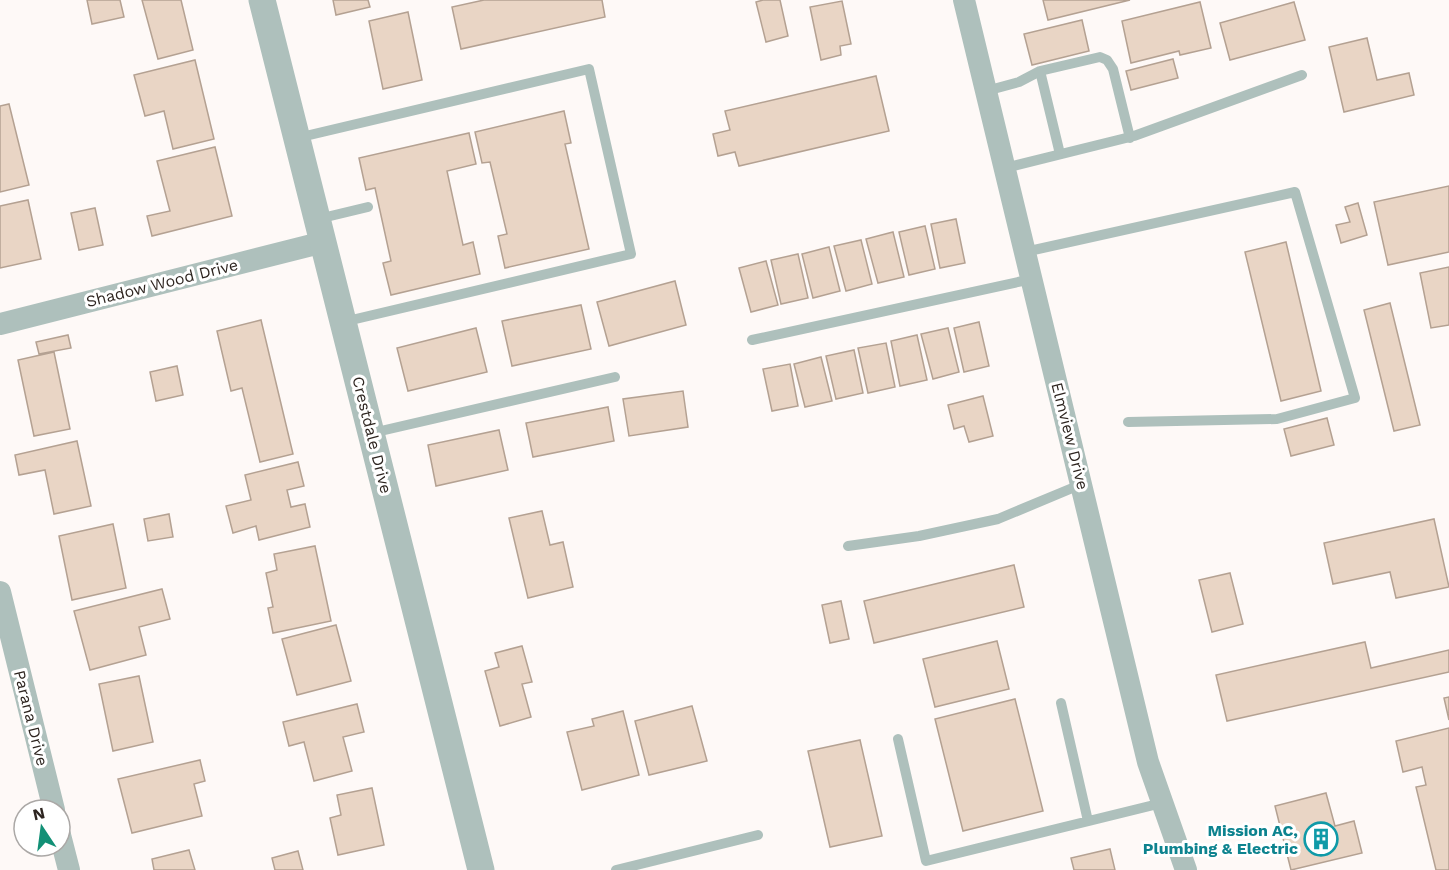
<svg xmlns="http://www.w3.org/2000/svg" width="1449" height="870" font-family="'Work Sans',sans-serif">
<rect width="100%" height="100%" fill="#fef9f7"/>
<path fill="#e9d5c5" stroke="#b4a192" stroke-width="1.5" d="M 87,0 L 120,0 L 124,17 L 92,24 Z
M 142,0 L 181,0 L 193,50 L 158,59 Z
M 333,0 L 368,0 L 370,7 L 336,15 Z
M 484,0 L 602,0 L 605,17 L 461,49 L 452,7 Z
M 763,0 L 780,0 L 788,36 L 766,42 L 756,2 Z
M 1043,0 L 1130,0 L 1048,20 Z
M 842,1 L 851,44 L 840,46 L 841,55 L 821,60 L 810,7 Z
M 1200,2 L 1211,48 L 1180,55 L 1179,51 L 1131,63 L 1122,21 Z
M 1294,2 L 1305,40 L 1230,60 L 1220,23 Z
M 408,12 L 422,80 L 383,89 L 369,21 Z
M 1082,20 L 1089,51 L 1032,65 L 1024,34 Z
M 1367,38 L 1377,80 L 1409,73 L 1414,95 L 1344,112 L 1329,47 Z
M 1173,59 L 1178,78 L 1131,90 L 1126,71 Z
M 195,60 L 214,139 L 173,149 L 164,111 L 145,116 L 134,75 Z
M 876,76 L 889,131 L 739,166 L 735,152 L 718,156 L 713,134 L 730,130 L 725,111 Z
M 9,104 L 29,185 L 0,192 L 0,106 Z
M 564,111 L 571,143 L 565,144 L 589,249 L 505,268 L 498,236 L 507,234 L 490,162 L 482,163 L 475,132 Z
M 469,133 L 476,164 L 447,171 L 463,245 L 473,242 L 480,274 L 391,295 L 383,263 L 391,261 L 375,188 L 366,190 L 359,158 Z
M 215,147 L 232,216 L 152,236 L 147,216 L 170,211 L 157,161 Z
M 1449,186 L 1449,252 L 1388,265 L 1374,202 Z
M 28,200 L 41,259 L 0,268 L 0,206 Z
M 1358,203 L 1367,235 L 1341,243 L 1336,225 L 1350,222 L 1345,207 Z
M 95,208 L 103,245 L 79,250 L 71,213 Z
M 956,219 L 965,263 L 940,268 L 931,224 Z
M 925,226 L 935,269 L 909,275 L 899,232 Z
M 893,232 L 904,277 L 878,283 L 866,239 Z
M 861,240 L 872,284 L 846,291 L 834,246 Z
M 1286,242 L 1321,391 L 1281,401 L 1245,252 Z
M 829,247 L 840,291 L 813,298 L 802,254 Z
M 798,254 L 808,298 L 781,304 L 771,260 Z
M 766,261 L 778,305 L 751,312 L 739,268 Z
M 1449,267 L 1449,325 L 1431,328 L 1420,273 Z
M 675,281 L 686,325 L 609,346 L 597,302 Z
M 1390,303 L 1420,425 L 1394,431 L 1364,310 Z
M 581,305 L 591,349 L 512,366 L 502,321 Z
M 261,320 L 293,454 L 260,462 L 242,388 L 231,391 L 217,331 Z
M 979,322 L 989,366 L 964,372 L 954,328 Z
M 476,328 L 487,372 L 408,391 L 397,348 Z
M 948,328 L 959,372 L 933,379 L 921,334 Z
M 68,335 L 71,348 L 39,354 L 36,342 Z
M 917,335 L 927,380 L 900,386 L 891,341 Z
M 886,343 L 895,387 L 868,393 L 858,348 Z
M 854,350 L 863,393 L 836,399 L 826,356 Z
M 54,352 L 70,429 L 34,436 L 18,360 Z
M 821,357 L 832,401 L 805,407 L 794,364 Z
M 790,364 L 798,406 L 772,411 L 763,369 Z
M 177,366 L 183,395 L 156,401 L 150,372 Z
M 683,391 L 688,427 L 629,436 L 623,399 Z
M 983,396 L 993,436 L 969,442 L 964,426 L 954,429 L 948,405 Z
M 608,407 L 614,441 L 533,457 L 526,423 Z
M 1327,418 L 1334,445 L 1291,456 L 1284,429 Z
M 499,430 L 508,470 L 436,486 L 428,445 Z
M 77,441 L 91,506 L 54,514 L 45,470 L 19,475 L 15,455 Z
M 298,462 L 304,486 L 287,490 L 291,507 L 305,504 L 310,527 L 259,540 L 256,526 L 233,533 L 226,506 L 251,500 L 245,475 Z
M 542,511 L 550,545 L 563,542 L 573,587 L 528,598 L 509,518 Z
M 169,514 L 173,537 L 148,541 L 144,519 Z
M 1434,519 L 1449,587 L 1396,598 L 1390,572 L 1333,584 L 1324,543 Z
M 113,524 L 126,588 L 72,600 L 59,536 Z
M 315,546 L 331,621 L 273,633 L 268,608 L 273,607 L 266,573 L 277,570 L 274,554 Z
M 1014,565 L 1024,607 L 874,643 L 864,601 Z
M 1230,573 L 1243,624 L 1212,632 L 1199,580 Z
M 162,589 L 170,619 L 139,627 L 146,655 L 90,670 L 74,611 Z
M 841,601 L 849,639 L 830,643 L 822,605 Z
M 336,625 L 351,681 L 297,695 L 282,639 Z
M 997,641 L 1009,689 L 935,707 L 923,659 Z
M 1365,642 L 1371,668 L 1449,650 L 1449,672 L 1227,721 L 1216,675 Z
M 522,646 L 532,682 L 522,684 L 531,717 L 500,726 L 485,671 L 499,667 L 495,653 Z
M 139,676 L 153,742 L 113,751 L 99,684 Z
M 1449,697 L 1449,720 L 1444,698 Z
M 1015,699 L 1043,811 L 963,831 L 935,719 Z
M 357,704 L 364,732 L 343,737 L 352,771 L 314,781 L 304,742 L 289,746 L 283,722 Z
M 692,706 L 707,761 L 649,775 L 635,721 Z
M 623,711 L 639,775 L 582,790 L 567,732 L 594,726 L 592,719 Z
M 1449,728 L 1449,870 L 1436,870 L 1416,787 L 1426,785 L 1422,767 L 1403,772 L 1396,741 Z
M 860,740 L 882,836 L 830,847 L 808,751 Z
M 200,760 L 205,781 L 194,784 L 202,816 L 132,833 L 118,779 Z
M 372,788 L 384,845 L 338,855 L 330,818 L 341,815 L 337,795 Z
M 1326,793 L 1335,826 L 1354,821 L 1362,853 L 1291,870 L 1275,806 Z
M 1110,849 L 1115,870 L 1074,870 L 1071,858 Z
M 189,850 L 195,870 L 154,870 L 152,859 Z
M 298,851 L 303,870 L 275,870 L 272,858 Z"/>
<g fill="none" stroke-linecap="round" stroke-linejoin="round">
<path stroke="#aec0bc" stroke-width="10" d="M 1040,71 L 1060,154
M 986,91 L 1019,82 L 1040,71 L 1100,57 L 1107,60 L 1113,69 L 1130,138
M 297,138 L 589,69 L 631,254 L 343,322
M 1005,168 L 1134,136 L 1302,75
M 318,219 L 368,207
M 1025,252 L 1295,192 L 1355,398 L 1277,419 L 1128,422
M 752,340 L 1032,279
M 372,433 L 615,377
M 848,546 L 919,536 L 998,519 L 1082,484
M 1061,703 L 1088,821
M 898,739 L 926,861 L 1162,803
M 616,870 L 758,835"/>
<path stroke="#aec0bc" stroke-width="22" d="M 964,0 L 1148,762 L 1186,870
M 0,324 L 324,242
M 0,592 L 54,810
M 60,835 L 69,870"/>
<path stroke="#aec0bc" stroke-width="27" d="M 262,0 L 481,870"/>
</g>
<defs>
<symbol id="building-ring" viewBox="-11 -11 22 22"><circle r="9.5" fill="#fff" stroke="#0f9aa8" stroke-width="1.5"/><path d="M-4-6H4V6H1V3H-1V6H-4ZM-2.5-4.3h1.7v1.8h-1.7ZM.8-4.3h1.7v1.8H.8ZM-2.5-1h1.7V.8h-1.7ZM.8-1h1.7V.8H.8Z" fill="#0f9aa8"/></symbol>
</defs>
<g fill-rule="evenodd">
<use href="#building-ring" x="1302" y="820" width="38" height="38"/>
</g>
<g text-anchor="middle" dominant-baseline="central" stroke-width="6" stroke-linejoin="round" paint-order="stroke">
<g font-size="16" fill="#2e2520" stroke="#fff">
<text transform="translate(162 283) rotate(-14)">Shadow Wood Drive</text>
<text transform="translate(372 435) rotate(76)">Crestdale Drive</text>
<text transform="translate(1070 436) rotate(76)">Elmview Drive</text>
<text transform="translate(31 718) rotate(76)">Parana Drive</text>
</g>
<g font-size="16" font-weight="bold" fill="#0d838f" stroke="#fff" text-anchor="end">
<text x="1298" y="830">Mission AC,<tspan x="1298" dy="18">Plumbing &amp; Electric</tspan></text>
</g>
</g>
<g transform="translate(42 828) rotate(347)"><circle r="28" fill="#ffffff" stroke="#aba8a6" stroke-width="1.5"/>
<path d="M0-4.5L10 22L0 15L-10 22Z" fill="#129076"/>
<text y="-9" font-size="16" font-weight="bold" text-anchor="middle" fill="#2e2520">N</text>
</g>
</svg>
